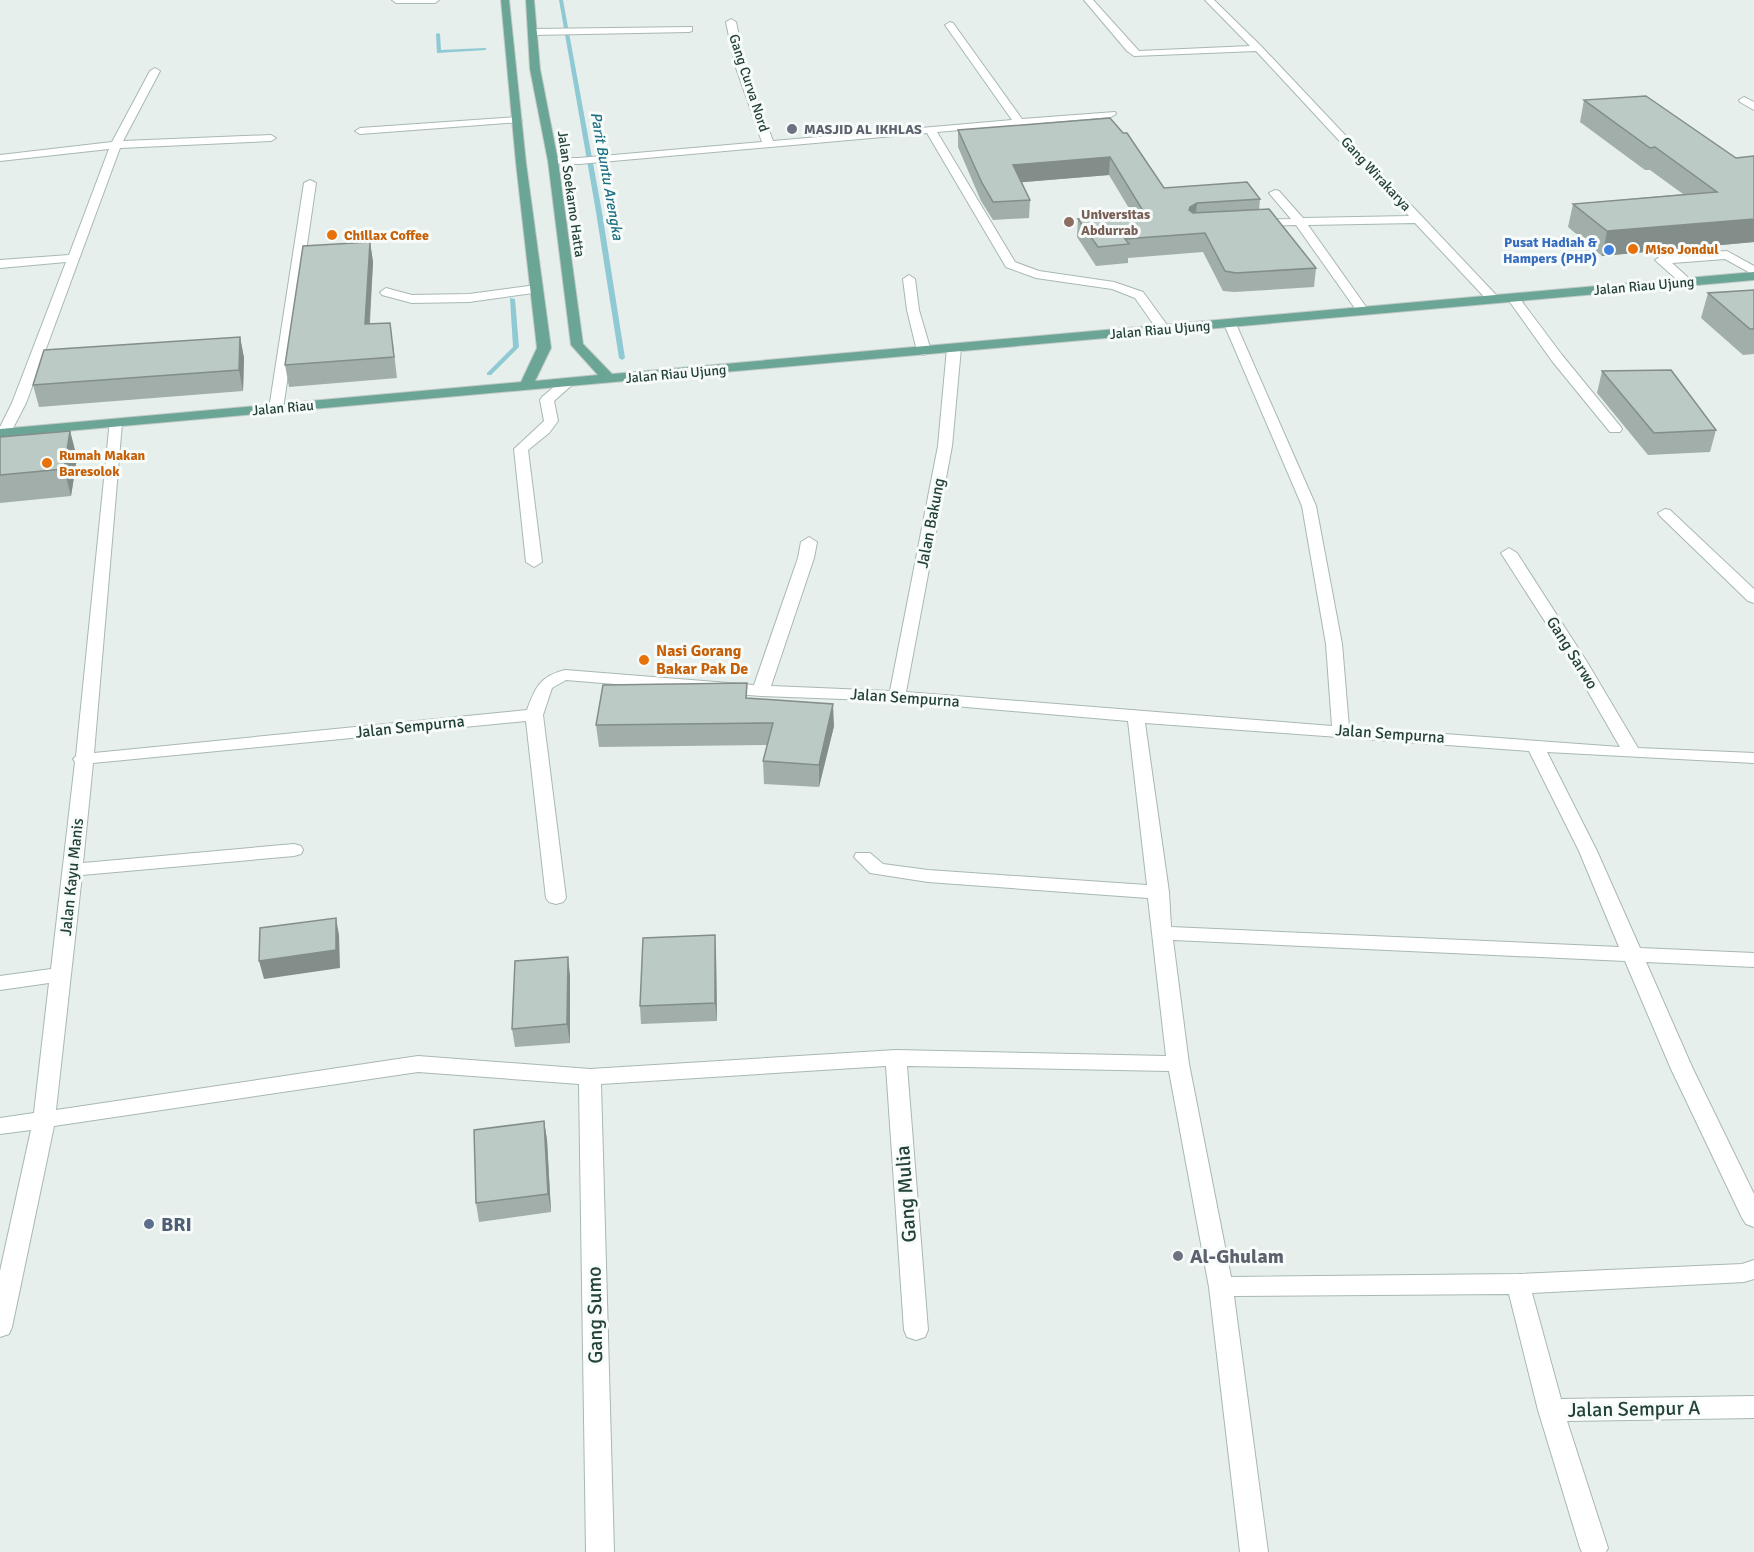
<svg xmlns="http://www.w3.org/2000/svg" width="1754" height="1552" font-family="Signika,sans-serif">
<rect width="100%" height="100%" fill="#e6efeb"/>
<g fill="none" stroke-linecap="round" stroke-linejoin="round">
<path fill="#8ec9d4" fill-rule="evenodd" d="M 559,0 L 563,0 L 602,212 L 625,358 L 622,360 L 619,358 L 596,212 Z
M 438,33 L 440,34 L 441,50 L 485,48 L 487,49 L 485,50 L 437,53 L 436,34 Z
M 510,298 L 515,299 L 519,347 L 491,375 L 487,375 L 487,373 L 513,347 Z"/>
<defs>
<path id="minor" d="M 392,0 L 439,0 L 435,3 L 396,3 Z
M 1084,0 L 1093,0 L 1139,51 L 1250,46 L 1205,0 L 1214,0 L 1261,46 L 1498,297 L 1500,300 L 1498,303 L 1490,303 L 1415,223 L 1308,225 L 1369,311 L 1363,315 L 1359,314 L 1296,225 L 1255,226 L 1249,223 L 1255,220 L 1291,219 L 1269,193 L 1275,190 L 1279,191 L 1303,218 L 1409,216 L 1256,51 L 1134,56 L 1127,51 Z
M 731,19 L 736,22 L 745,65 L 773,141 L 1012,120 L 945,25 L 950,22 L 953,23 L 1022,119 L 1115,112 L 1116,114 L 1111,117 L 937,132 L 1015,262 L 1039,271 L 1114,282 L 1143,292 L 1170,329 L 1169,332 L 1159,332 L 1135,298 L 1112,289 L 1036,278 L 1006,267 L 927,133 L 579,164 L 549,163 L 549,159 L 553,158 L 579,158 L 762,142 L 735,65 L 726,22 Z
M 692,27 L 692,31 L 689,32 L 533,35 L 528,32 L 533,29 Z
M 155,68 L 160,71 L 123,141 L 271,135 L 276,138 L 271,141 L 120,148 L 26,403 L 9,436 L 0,436 L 0,427 L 12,403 L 66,262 L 0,268 L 0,260 L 69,255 L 109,149 L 0,161 L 0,155 L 112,142 L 150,71 Z
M 1744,97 L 1754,102 L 1754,110 L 1740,102 L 1739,100 Z
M 517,117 L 522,120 L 521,122 L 360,134 L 355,131 L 360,128 Z
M 310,180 L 316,183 L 283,409 L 276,413 L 269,409 L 304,183 Z
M 1727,251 L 1754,266 L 1754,275 L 1725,259 L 1672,263 L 1693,282 L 1687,286 L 1683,285 L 1655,260 L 1661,256 Z
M 909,275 L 915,279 L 919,310 L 931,351 L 924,355 L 917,351 L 907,310 L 903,279 Z
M 536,285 L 540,286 L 542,289 L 540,292 L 469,302 L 412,303 L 382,295 L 380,292 L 386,288 L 412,295 L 469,294 Z
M 1513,294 L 1517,295 L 1562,355 L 1620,426 L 1622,429 L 1620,432 L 1610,432 L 1552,361 L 1507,298 Z
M 1230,320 L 1236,324 L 1316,506 L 1342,644 L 1349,727 L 1620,747 L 1571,662 L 1501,553 L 1509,548 L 1517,553 L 1587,662 L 1638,748 L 1754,753 L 1754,763 L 1547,752 L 1597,851 L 1640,948 L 1754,953 L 1754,967 L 1646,962 L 1693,1069 L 1754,1194 L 1754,1227 L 1746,1224 L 1742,1218 L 1671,1069 L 1625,961 L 1173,940 L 1189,1064 L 1231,1277 L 1518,1274 L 1742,1264 L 1754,1260 L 1754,1279 L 1744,1282 L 1532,1293 L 1561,1399 L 1754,1396 L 1754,1418 L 1567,1421 L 1608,1548 L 1606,1552 L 1582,1552 L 1580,1548 L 1538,1410 L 1509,1294 L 1234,1296 L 1268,1552 L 1240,1552 L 1209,1287 L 1169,1071 L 907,1066 L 928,1330 L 925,1337 L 916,1340 L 907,1337 L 904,1330 L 886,1066 L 601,1084 L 614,1552 L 586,1552 L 579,1084 L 418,1072 L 54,1126 L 12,1327 L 9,1334 L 0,1337 L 0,1271 L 31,1130 L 0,1134 L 0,1118 L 34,1113 L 49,983 L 0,990 L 0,976 L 51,969 L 75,762 L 73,759 L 76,756 L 110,420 L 120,420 L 122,423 L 94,753 L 527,710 C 535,688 540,676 565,670 L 754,685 L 798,558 L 801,542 L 809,537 L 817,542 L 814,558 L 771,686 L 890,691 L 938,446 L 947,348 L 954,344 L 961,348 L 952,446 L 906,692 L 1332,726 L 1326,644 L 1302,506 L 1224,324 ZM 566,680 L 761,696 L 897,701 L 1128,721 L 1147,885 L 928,870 L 883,864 L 870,853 L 856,853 L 854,857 L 870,873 L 928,882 L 1148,898 L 1166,1056 L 896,1050 L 590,1069 L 418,1056 L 56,1110 L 82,875 L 294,856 L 301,854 L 303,850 L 301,846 L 294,844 L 83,863 L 93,763 L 526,721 L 546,898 L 549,902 L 556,904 L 563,902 L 566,898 L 543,715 L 552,688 ZM 1145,723 L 1529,751 L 1579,851 L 1619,947 L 1171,927 L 1169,892 Z
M 566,380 L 573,384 L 554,401 L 558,421 L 549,433 L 528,450 L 542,562 L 534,567 L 526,562 L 514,449 L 544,421 L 540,400 L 542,397 L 561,381 Z
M 1665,509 L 1670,510 L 1754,589 L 1754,603 L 1748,601 L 1660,516 L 1658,513 Z"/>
<path id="major" d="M 501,0 L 509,0 L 526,163 L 551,348 L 535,381 L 598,375 L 571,345 L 548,161 L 530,69 L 526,0 L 534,0 L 540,69 L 558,161 L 583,344 L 612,374 L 1754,272 L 1754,280 L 0,437 L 0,429 L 521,382 L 537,348 L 516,163 Z"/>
</defs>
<use href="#minor" stroke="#a8b8b2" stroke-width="2"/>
<use href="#major" stroke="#c2cac8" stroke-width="2"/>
<use href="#minor" fill="#fff" fill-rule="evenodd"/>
<use href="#major" fill="#6aa596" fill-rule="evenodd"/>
</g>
<path fill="#a1aea9" d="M 1584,100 L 1736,158 L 1754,242 L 1602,256 L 1568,227 L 1573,204 L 1683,194 L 1650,170 L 1645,170 L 1580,122 Z
M 1110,118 L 1164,188 L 1260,199 L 1259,210 L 1316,268 L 1314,287 L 1234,292 L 1223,291 L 1203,252 L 1128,258 L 1128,263 L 1096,266 L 1077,237 L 1078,219 L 1133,215 L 1109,175 L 1022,182 L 1030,200 L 1029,218 L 993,220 L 981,201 L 958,147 L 958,130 Z
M 370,242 L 373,262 L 370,324 L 393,344 L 397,378 L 289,387 L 285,365 Z
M 1754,290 L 1754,354 L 1743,355 L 1701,318 L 1708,293 Z
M 240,337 L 244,358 L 243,391 L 39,407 L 33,385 Z
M 1602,371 L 1716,430 L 1710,452 L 1648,455 L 1597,393 Z
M 70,431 L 77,458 L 71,496 L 0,503 L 0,437 Z
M 747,683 L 747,698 L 834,726 L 819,787 L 764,784 L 763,761 L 767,745 L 599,747 L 596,725 Z
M 716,953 L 717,1021 L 641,1024 L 640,1006 Z
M 570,975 L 570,1043 L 515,1047 L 512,1029 Z
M 544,1121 L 547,1140 L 551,1212 L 479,1222 L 476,1203 Z"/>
<path fill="#838d89" d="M 1110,157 L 1109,175 L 1013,183 L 1013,165 Z
M 1197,203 L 1195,222 L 1188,225 L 1190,207 Z
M 1754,219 L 1754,242 L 1602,256 L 1607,231 Z
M 370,242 L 373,262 L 368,346 L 365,324 Z
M 240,337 L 244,358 L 243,391 L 239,370 Z
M 70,431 L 77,458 L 71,496 L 64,469 Z
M 833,704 L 834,726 L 819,787 L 819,765 Z
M 336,918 L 339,935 L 340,968 L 264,979 L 259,961 Z
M 715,935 L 716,953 L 717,1021 L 715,1003 Z
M 568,957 L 570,975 L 570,1043 L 567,1024 Z
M 544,1121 L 547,1140 L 551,1212 L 548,1194 Z"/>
<path fill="#bbcac4" stroke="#838d89" stroke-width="1.5" d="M 1646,96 L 1736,158 L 1754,156 L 1754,219 L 1607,231 L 1573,204 L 1717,192 L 1655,147 L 1650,148 L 1584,100 Z
M 1110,118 L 1123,133 L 1127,133 L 1164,188 L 1247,182 L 1260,199 L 1197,203 L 1190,207 L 1189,210 L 1193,213 L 1269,209 L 1316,268 L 1236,273 L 1225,271 L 1205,233 L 1125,239 L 1129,244 L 1098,247 L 1078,219 L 1145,214 L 1110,157 L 1013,165 L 1030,200 L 993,202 L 982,183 L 958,130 Z
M 370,242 L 365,324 L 390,323 L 394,357 L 285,365 L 303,246 Z
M 1754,290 L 1754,329 L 1750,329 L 1708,293 Z
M 240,337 L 239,370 L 33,385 L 44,350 Z
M 1671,370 L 1716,430 L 1654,433 L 1602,371 Z
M 70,431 L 64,469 L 0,475 L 0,437 Z
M 747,683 L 746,698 L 833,704 L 819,765 L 763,761 L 773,723 L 596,725 L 603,685 Z
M 336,918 L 336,950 L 259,961 L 260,928 Z
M 715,935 L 715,1003 L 640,1006 L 643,938 Z
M 568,957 L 567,1024 L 512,1029 L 515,961 Z
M 544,1121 L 548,1194 L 476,1203 L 474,1130 Z"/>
<g fill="#6b7280" stroke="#f7fbf9" stroke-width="2">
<circle cx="792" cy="129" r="6"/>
<circle cx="1178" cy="1256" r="6"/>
</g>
<circle fill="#8d6e63" stroke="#f7fbf9" stroke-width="2" cx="1069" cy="222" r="6"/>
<g fill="#e8710a" stroke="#f7fbf9" stroke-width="2">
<circle cx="332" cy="235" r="6"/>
<circle cx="1633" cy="249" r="6"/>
<circle cx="47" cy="463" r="6"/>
<circle cx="644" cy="660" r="6"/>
</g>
<circle fill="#3f7fe0" stroke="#f7fbf9" stroke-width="2" cx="1609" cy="250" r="6"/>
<circle fill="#5c6f8a" stroke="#f7fbf9" stroke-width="2" cx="149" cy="1224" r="6"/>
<g text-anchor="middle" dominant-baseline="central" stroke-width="6" stroke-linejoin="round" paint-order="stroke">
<g font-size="14" fill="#24423a" stroke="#f7fbf9">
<text transform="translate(749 83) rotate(72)">Gang Curva Nord</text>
<text transform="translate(1376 174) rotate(47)">Gang Wirakarya</text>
<text transform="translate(571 194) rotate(82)">Jalan Soekarno Hatta</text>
<text transform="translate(1644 286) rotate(-5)">Jalan Riau Ujung</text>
<text transform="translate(1160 330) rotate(-5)">Jalan Riau Ujung</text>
<text transform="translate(676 374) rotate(-5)">Jalan Riau Ujung</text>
<text transform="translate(283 408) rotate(-5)">Jalan Riau</text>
</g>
<g font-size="14" font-weight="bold" fill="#5b616d" stroke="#f7fbf9" text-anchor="start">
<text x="804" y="129">MASJID AL IKHLAS</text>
</g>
<g font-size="14" font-weight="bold" fill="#785e54" stroke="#f7fbf9" text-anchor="start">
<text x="1081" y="214">Universitas<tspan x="1081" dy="16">Abdurrab</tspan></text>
</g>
<g font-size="14" font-weight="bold" fill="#c56008" stroke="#f7fbf9" text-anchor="start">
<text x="344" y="235">Chillax Coffee</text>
<text x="1645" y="249">Miso Jondul</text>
<text x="59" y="455">Rumah Makan<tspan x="59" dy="16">Baresolok</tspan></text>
</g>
<g font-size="14" font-weight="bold" fill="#366cbe" stroke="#f7fbf9" text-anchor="end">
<text x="1597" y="242">Pusat Hadiah &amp;<tspan x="1597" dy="16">Hampers (PHP)</tspan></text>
</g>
<g font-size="15" font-style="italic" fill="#1c6f80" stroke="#f7fbf9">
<text transform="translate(607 176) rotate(80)">Parit Buntu Arengka</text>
</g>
<g font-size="16" fill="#24423a" stroke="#f7fbf9">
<text transform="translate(931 523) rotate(-79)">Jalan Bakung</text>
<text transform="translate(1572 653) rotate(58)">Gang Sarwo</text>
<text transform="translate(905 698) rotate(4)">Jalan Sempurna</text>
<text transform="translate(410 727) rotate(-6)">Jalan Sempurna</text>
<text transform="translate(1390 734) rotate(4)">Jalan Sempurna</text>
<text transform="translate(72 877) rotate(-84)">Jalan Kayu Manis</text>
</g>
<g font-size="16" font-weight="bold" fill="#c56008" stroke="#f7fbf9" text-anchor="start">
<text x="656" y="651">Nasi Gorang<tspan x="656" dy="18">Bakar Pak De</tspan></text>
</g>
<g font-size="20" fill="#24423a" stroke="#f7fbf9">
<text transform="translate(906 1194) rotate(-94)">Gang Mulia</text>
<text transform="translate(595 1315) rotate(-91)">Gang Sumo</text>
<text transform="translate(1634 1409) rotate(-1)">Jalan Sempur A</text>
</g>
<g font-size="20" font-weight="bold" fill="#4e5e75" stroke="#f7fbf9" text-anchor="start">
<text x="161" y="1224">BRI</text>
</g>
<g font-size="20" font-weight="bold" fill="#5b616d" stroke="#f7fbf9" text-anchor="start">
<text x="1190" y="1256">Al-Ghulam</text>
</g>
</g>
</svg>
